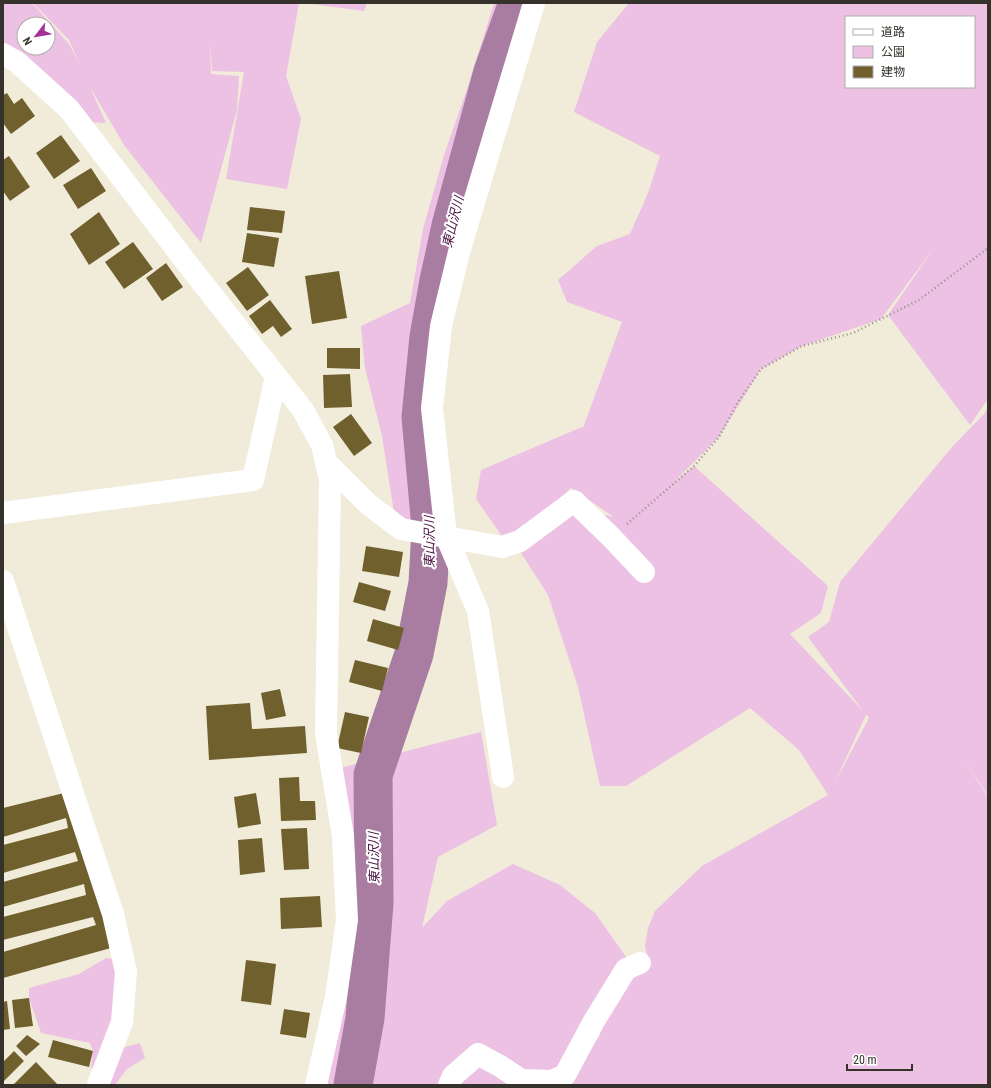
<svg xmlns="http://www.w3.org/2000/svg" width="991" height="1088" font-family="'Roboto Condensed','Noto Sans JP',sans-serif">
<rect width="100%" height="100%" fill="#f1ecd9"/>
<path fill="#ecc1e3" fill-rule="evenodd" d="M 3,3 L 32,3 L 69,44 L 80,65 L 69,40 L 33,3 L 214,3 L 213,6 L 215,3 L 299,3 L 286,76 L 301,119 L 287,189 L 226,179 L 244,72 L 212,71 L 210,40 L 211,74 L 239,76 L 237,110 L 201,243 L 124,145 L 90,87 L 106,123 L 84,122 L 3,56 ZM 24,24 L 48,24 L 48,48 L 24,48 Z
M 303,3 L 367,3 L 364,11 Z
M 494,3 L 531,3 L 432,360 L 440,527 L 396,525 L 382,436 L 365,368 L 361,326 L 410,303 L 423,229 L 444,155 L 466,92 Z
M 629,3 L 988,3 L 988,399 L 970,425 L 888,315 L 934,248 L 881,319 L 802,346 L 761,369 L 719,437 L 673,483 L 694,466 L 828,586 L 821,613 L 790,634 L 863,711 L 808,637 L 829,622 L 840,582 L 952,447 L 984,414 L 988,407 L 988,796 L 965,760 L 988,798 L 988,1085 L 316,1085 L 336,997 L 345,875 L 332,770 L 481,732 L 497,825 L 438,857 L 422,928 L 447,901 L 513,864 L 560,885 L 595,913 L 629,961 L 601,992 L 577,1059 L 537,1082 L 552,1081 L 565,1075 L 599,1037 L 610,993 L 630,967 L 648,959 L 645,946 L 648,928 L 655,911 L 702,866 L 828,795 L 799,750 L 750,708 L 626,786 L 600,786 L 578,687 L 548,595 L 521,553 L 568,506 L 614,517 L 571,488 L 508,545 L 476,499 L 481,470 L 582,427 L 583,428 L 622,322 L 567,302 L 558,280 L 597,246 L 630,234 L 648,193 L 660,156 L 574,112 L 597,42 ZM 846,17 L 974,17 L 974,87 L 846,87 ZM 867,715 L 869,718 L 834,784 L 866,715 Z
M 106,958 L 119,959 L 111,1051 L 140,1043 L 145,1058 L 127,1069 L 115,1085 L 102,1085 L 91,1066 L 93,1051 L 90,1043 L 41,1033 L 29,998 L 29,988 L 79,974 Z"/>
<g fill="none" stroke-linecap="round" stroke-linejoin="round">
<path stroke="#a97da1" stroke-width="39" d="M 353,1085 L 365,1018 L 374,903 L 373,775 L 414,654 L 428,583 L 431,528 L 421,417 L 429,337 L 439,281 L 451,226 L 493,72 L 518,3"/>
</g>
<path fill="#6f602d" d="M 7,93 L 14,104 L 22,98 L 35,116 L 11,134 L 3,123 L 3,95 Z
M 61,135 L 80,161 L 54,179 L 36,153 Z
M 9,156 L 30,187 L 10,201 L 3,191 L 3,160 Z
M 91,168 L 106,191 L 78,209 L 63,185 Z
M 250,207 L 285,211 L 282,233 L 247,230 Z
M 99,212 L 120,244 L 89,265 L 70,234 Z
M 247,233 L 279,238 L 274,267 L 242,262 Z
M 133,242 L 153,269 L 124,289 L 105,262 Z
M 166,263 L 183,287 L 162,301 L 146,278 Z
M 248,267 L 269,295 L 247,311 L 226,283 Z
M 339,271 L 347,318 L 312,324 L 305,276 Z
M 270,300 L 292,329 L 281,337 L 273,326 L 262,334 L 249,316 Z
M 327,348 L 360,348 L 360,369 L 327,368 Z
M 350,374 L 352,407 L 324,408 L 323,375 Z
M 351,414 L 372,443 L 354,456 L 333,427 Z
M 366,546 L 403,552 L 399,577 L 362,571 Z
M 359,582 L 391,591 L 385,611 L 353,602 Z
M 373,619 L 404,628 L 398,650 L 367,641 Z
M 355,660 L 388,668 L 382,691 L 349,682 Z
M 280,689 L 286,716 L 266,720 L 261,693 Z
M 250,703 L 252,729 L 305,726 L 307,753 L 209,760 L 206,706 Z
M 345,712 L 369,717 L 361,753 L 337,748 Z
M 299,777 L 300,801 L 315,801 L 316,820 L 281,821 L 279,778 Z
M 68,792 L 118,946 L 3,978 L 3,952 L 96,925 L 93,917 L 3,940 L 3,917 L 86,895 L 84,884 L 3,907 L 3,882 L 78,861 L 75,852 L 3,873 L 3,845 L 68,828 L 66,818 L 3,837 L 3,808 Z
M 256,793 L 261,824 L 238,828 L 234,797 Z
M 307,828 L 309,869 L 284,870 L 281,829 Z
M 262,838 L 265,872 L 240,875 L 238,840 Z
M 320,896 L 322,927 L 281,929 L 280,898 Z
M 246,960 L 276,964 L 271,1005 L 241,1001 Z
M 29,998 L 33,1026 L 15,1028 L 12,1000 Z
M 7,1001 L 10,1029 L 3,1030 L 3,1002 Z
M 284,1009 L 310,1013 L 306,1038 L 280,1034 Z
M 27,1035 L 40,1044 L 26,1056 L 16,1046 Z
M 53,1040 L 93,1051 L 89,1067 L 48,1057 Z
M 14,1051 L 24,1061 L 3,1082 L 3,1062 Z
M 36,1062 L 58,1085 L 13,1085 Z"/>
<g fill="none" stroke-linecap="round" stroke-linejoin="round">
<path stroke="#959184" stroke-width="2.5" stroke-dasharray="1 3" stroke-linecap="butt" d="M 627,524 L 694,466 L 719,437 L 738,402 L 761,369 L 802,346 L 853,333 L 919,300 L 988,248"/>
<path stroke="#fff" stroke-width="22" d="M 3,54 L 17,62 L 69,109 L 193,271 L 303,410 L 322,445 L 330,479 L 326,734 L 343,836 L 347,920 L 336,997 L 316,1085
M 326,462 L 368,504 L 401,529 L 502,547 L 520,541 L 574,501 L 611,537 L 644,572
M 3,513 L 253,480 L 276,377
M 3,581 L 113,914 L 126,972 L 122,1022 L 98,1085
M 503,777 L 478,611 L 446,536 L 432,408 L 441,326 L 459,252 L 534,3
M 449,1085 L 453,1076 L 478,1054 L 500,1066 L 521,1080 L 552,1081 L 565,1075 L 594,1021 L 626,969 L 640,963"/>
</g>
<g text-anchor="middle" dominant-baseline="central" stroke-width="4" stroke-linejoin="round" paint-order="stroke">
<g font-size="13" font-style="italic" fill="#4a1443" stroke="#fff">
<text transform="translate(453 222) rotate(-76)">東山沢川</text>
<text transform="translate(429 542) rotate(-90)">東山沢川</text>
<text transform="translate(374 858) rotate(-91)">東山沢川</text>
</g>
</g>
<rect width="991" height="1088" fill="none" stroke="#34322b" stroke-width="8"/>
<rect x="845" y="16" width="130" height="72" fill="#ffffff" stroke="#aeadaa"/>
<rect x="853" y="29" width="20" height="6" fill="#ffffff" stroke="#aeadaa"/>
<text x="881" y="36" font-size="12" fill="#34322b">道路</text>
<rect x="853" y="46" width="20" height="12" fill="#ecc1e3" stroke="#aeadaa"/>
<text x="881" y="56" font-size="12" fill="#34322b">公園</text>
<rect x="853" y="66" width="20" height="12" fill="#6f602d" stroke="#aeadaa"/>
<text x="881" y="76" font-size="12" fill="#34322b">建物</text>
<g transform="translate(36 36) rotate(239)"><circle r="19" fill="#ffffff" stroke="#aeadaa"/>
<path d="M0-3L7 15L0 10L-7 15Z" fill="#a13494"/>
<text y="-6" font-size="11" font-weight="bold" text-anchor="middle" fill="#34322b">N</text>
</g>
<path d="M847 1064v6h65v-6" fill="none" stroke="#34322b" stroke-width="2"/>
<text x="853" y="1064" font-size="12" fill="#34322b" stroke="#ffffff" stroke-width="3" paint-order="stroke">20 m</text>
</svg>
